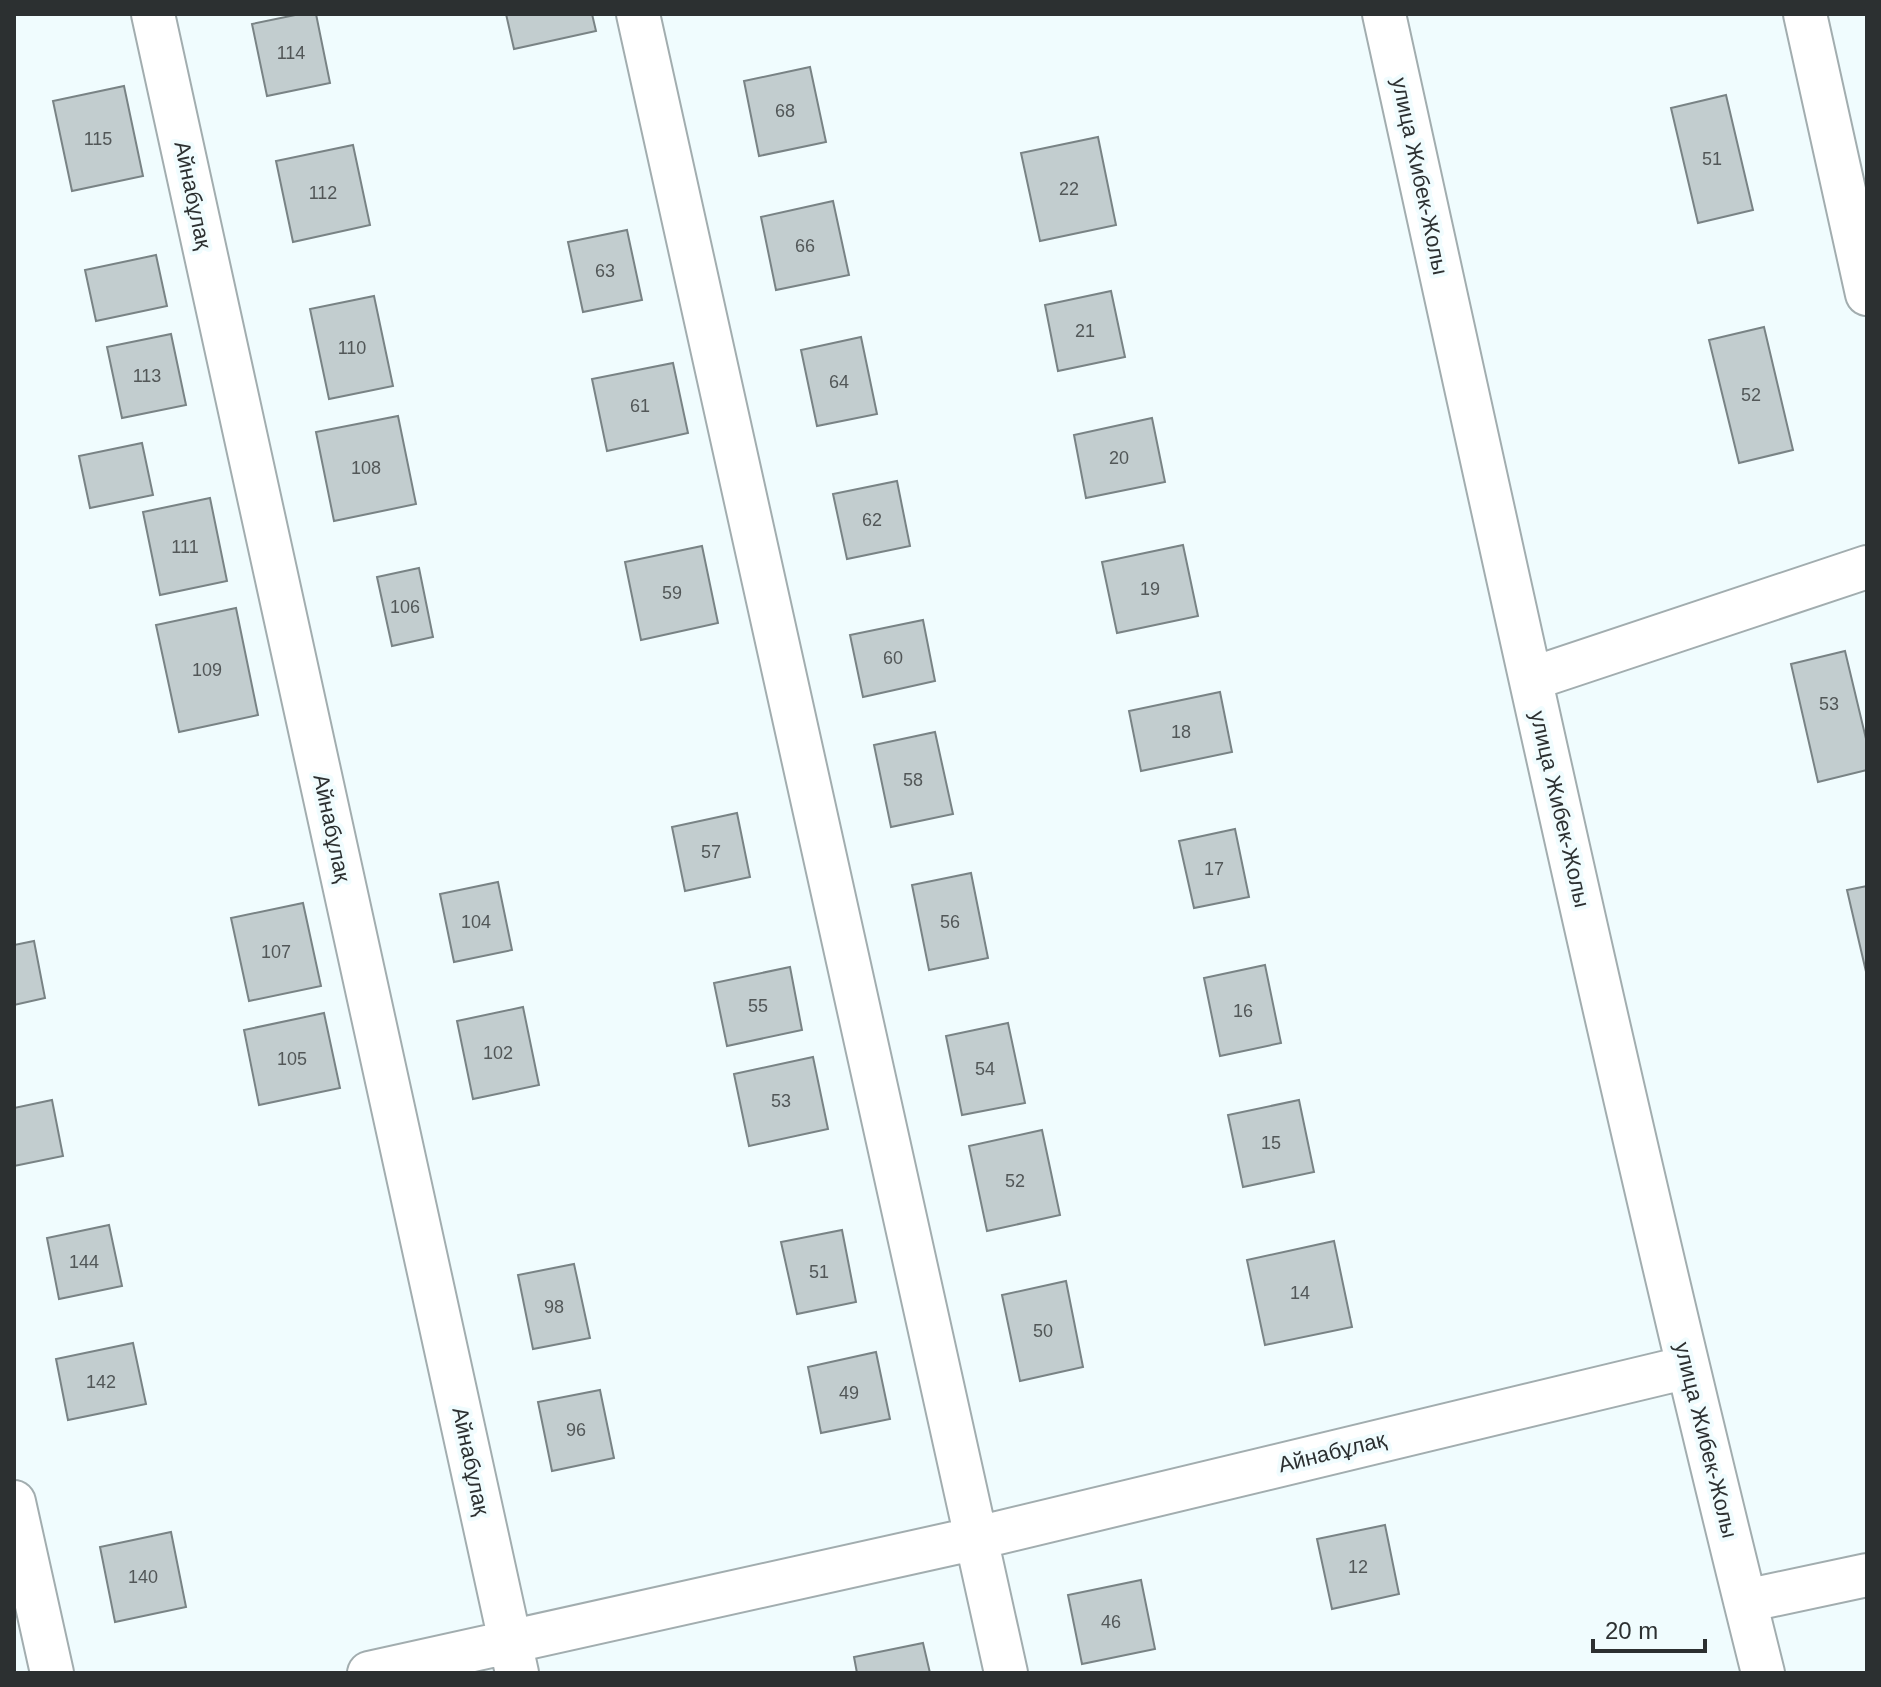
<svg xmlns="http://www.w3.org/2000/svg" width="1881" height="1687" font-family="Helvetica,sans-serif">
<rect width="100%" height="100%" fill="#f0fcfe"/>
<path fill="#c2cdcf" stroke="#798385" stroke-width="2" d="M 300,14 L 316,14 L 330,83 L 267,96 L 252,24 Z
M 506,14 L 592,14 L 596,31 L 514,49 Z
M 810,67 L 826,142 L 759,156 L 744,81 Z
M 124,86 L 143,176 L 72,191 L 53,101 Z
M 1726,95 L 1753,210 L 1698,223 L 1671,108 Z
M 1098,137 L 1116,225 L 1040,241 L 1021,153 Z
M 353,145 L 370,225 L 293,242 L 276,161 Z
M 833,201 L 849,275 L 776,290 L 761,217 Z
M 627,230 L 642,300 L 583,312 L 568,242 Z
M 156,255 L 167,306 L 96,321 L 85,270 Z
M 1111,291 L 1125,357 L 1058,371 L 1045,305 Z
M 374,296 L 393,386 L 329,399 L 310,309 Z
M 1764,327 L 1793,450 L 1739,463 L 1709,340 Z
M 171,334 L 186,405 L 122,418 L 107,347 Z
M 861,337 L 877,414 L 817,426 L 801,350 Z
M 673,363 L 688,433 L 607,451 L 592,379 Z
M 398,416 L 416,504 L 334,521 L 316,432 Z
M 1152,418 L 1165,482 L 1086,498 L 1074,435 Z
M 142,443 L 153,495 L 90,508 L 79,456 Z
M 897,481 L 910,546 L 847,559 L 833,494 Z
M 210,498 L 227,581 L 160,595 L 143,512 Z
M 1183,545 L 1198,616 L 1117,633 L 1102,562 Z
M 702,546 L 718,623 L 641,640 L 625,562 Z
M 419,568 L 433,637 L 392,646 L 377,577 Z
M 236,608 L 258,715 L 179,732 L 156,625 Z
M 923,620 L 935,681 L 863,697 L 850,635 Z
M 1845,651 L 1867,743 L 1867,770 L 1818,782 L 1791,664 Z
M 1220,692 L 1232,752 L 1141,771 L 1129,711 Z
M 935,732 L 953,814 L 891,827 L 874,745 Z
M 737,813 L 750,877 L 685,891 L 672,827 Z
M 1235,829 L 1249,897 L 1194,908 L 1179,841 Z
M 971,873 L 988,958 L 929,970 L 912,885 Z
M 498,882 L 512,950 L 454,962 L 440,894 Z
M 1867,886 L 1867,976 L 1847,890 Z
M 303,903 L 321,986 L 249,1001 L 231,918 Z
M 34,941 L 45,998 L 14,1005 L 14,945 Z
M 1265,965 L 1281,1043 L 1220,1056 L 1204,978 Z
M 790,967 L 802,1030 L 727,1046 L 714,983 Z
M 523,1007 L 539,1085 L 473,1099 L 457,1021 Z
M 324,1013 L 340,1088 L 259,1105 L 244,1030 Z
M 1008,1023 L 1025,1103 L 962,1115 L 946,1036 Z
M 813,1057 L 828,1129 L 749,1146 L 734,1074 Z
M 52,1100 L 63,1156 L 14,1166 L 14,1108 Z
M 1299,1100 L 1314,1172 L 1243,1187 L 1228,1115 Z
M 1042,1130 L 1060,1215 L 987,1231 L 969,1146 Z
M 109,1225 L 122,1286 L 59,1299 L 47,1238 Z
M 842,1230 L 856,1302 L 797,1314 L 781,1242 Z
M 1334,1241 L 1352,1327 L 1265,1345 L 1247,1260 Z
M 574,1264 L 590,1338 L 533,1349 L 518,1275 Z
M 1066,1281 L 1083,1367 L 1020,1381 L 1002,1295 Z
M 133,1343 L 146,1404 L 68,1420 L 56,1359 Z
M 876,1352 L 890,1419 L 821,1433 L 808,1367 Z
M 600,1390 L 614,1458 L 552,1471 L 538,1402 Z
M 1385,1525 L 1399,1594 L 1332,1609 L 1317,1539 Z
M 171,1532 L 186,1607 L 115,1622 L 100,1547 Z
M 1141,1580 L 1155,1649 L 1082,1664 L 1068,1595 Z
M 923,1643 L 930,1673 L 857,1673 L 854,1657 Z"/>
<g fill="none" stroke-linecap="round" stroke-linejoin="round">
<defs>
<path id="minor" d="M 153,14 L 517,1673
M 638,14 L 1006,1673
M 1384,14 C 1506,568 1625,1123 1763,1673
M 1805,14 L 1867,294
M 1531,679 L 1867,567
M 14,1502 L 52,1673
M 1745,1601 L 1867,1575
M 369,1673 L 977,1538 L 1688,1367"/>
</defs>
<use href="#minor" stroke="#a2adaf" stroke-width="46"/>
<use href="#minor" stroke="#fff" stroke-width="42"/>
</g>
<g text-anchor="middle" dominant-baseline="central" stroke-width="8" stroke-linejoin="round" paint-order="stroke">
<g font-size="18" fill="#525758">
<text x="291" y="53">114</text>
<text x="785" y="111">68</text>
<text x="98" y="139">115</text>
<text x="1712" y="159">51</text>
<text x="1069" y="189">22</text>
<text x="323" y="193">112</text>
<text x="805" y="246">66</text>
<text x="605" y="271">63</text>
<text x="1085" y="331">21</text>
<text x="352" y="348">110</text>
<text x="147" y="376">113</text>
<text x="839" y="382">64</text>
<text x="1751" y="395">52</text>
<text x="640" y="406">61</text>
<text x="1119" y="458">20</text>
<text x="366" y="468">108</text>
<text x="872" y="520">62</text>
<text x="185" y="547">111</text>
<text x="1150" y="589">19</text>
<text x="672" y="593">59</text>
<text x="405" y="607">106</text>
<text x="893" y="658">60</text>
<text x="207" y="670">109</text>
<text x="1829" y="704">53</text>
<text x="1181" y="732">18</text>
<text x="913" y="780">58</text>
<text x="711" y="852">57</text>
<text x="1214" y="869">17</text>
<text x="476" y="922">104</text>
<text x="950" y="922">56</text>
<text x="276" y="952">107</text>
<text x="758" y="1006">55</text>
<text x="1243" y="1011">16</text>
<text x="498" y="1053">102</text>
<text x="292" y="1059">105</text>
<text x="985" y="1069">54</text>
<text x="781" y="1101">53</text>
<text x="1271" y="1143">15</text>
<text x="1015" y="1181">52</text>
<text x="84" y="1262">144</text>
<text x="819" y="1272">51</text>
<text x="1300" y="1293">14</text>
<text x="554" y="1307">98</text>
<text x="1043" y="1331">50</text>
<text x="101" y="1382">142</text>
<text x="849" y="1393">49</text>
<text x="576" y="1430">96</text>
<text x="1358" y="1567">12</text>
<text x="143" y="1577">140</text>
<text x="1111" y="1622">46</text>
</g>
<g font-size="22" fill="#2c3031" stroke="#f0fcfe">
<text transform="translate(1420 176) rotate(78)">улица Жибек-Жолы</text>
<text transform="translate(193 195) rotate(78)">Айнабұлақ</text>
<text transform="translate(1560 809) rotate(77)">улица Жибек-Жолы</text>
<text transform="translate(332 828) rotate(78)">Айнабұлақ</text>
<text transform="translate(1706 1440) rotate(76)">улица Жибек-Жолы</text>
<text transform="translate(1332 1452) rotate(-14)">Айнабұлақ</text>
<text transform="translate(471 1461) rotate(78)">Айнабұлақ</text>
</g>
</g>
<rect width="1881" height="1687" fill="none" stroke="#2c3031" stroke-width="32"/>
<path d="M1593 1639v12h112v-12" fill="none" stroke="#2c3031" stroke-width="4"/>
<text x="1605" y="1639" font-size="24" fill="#2c3031" stroke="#f0fcfe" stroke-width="6" paint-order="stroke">20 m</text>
</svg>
